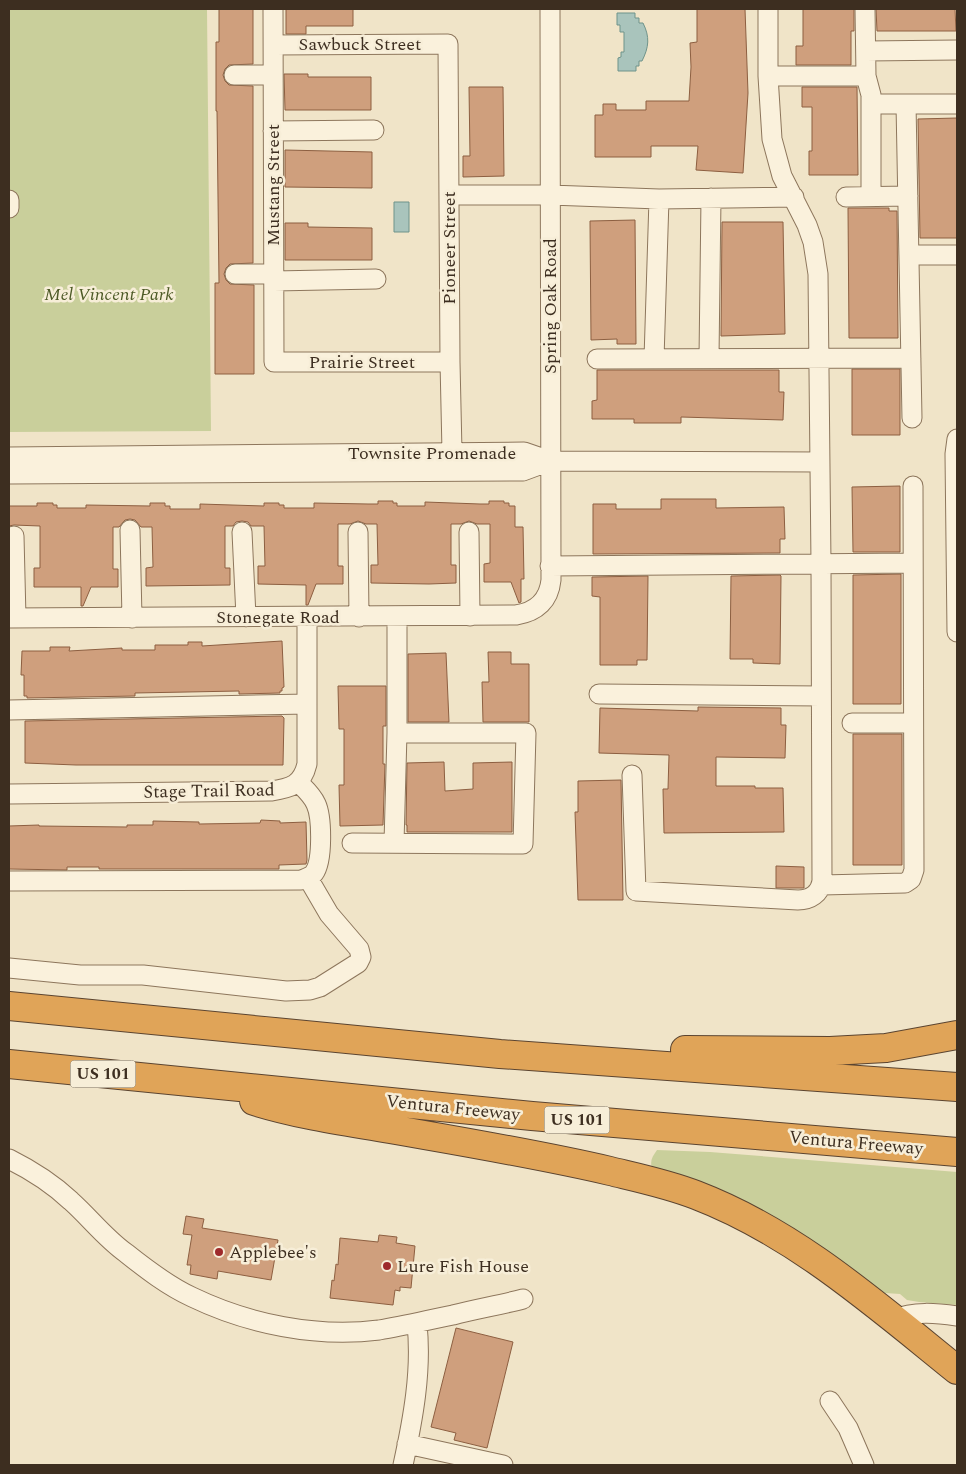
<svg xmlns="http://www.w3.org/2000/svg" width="966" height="1474" font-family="Spectral,serif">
<rect width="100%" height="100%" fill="#f0e4c8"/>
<path fill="#c9cf9b" d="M 9,9 L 207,9 L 211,431 L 9,432 Z
M 657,1150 L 710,1152 L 957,1172 L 957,1305 L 919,1302 L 907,1300 L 900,1294 L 885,1293 L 770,1215 L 742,1200 L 699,1182 L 653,1170 C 649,1162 652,1157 657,1150 Z"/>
<path fill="#a9c4bc" stroke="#6f938a" d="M 617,13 L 635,13 L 635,18 L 639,18 L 639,23 L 643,23 C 650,37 649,47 642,61 L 639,61 L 639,66 L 636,66 L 636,71 L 618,71 L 618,58 L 621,57 L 621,52 L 624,52 L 624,32 L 620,32 L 620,25 L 617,25 Z
M 394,202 L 409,202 L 409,232 L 394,232 Z"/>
<path fill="#cf9f7d" stroke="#8d5f41" d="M 219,9 L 253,9 L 253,64 L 229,65 L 225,69 L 223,75 L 225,81 L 229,85 L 253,86 L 253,263 L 230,264 L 226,268 L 224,274 L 226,280 L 230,284 L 254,285 L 254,374 L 215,374 L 215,283 L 219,283 L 217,111 L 216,111 L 216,42 L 219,42 Z
M 286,9 L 353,9 L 353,26 L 306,26 L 306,34 L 286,34 Z
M 697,9 L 745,9 L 748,93 L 743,173 L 696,170 L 698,146 L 651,146 L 651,157 L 595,157 L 595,115 L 603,115 L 603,104 L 616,104 L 616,110 L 646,110 L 646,101 L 689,101 L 691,67 L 690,43 L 697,42 Z
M 803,9 L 854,9 L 854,31 L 851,31 L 851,65 L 796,65 L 796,46 L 803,46 Z
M 876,9 L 955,9 L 956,31 L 877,31 Z
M 284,74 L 308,74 L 308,77 L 371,77 L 371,110 L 285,110 Z
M 469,87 L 503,87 L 504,176 L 463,177 L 463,156 L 470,156 Z
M 802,87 L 857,87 L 858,175 L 809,175 L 809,151 L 812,151 L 812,107 L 802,107 Z
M 957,118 L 957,238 L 920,238 L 918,119 Z
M 285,150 L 372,152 L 372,188 L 285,187 Z
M 848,208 L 889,208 L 889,211 L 897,211 L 898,338 L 849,338 Z
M 635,220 L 636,344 L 617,344 L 617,339 L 591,340 L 590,221 Z
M 722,222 L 783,222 L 785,334 L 721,336 Z
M 285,223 L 308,223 L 308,227 L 372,228 L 372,260 L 285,260 Z
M 852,369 L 900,369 L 900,435 L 852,435 Z
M 597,370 L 779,370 L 779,392 L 784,392 L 783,420 L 681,417 L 681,423 L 634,423 L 634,419 L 592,419 L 592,401 L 597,400 Z
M 900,486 L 900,552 L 853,552 L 852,487 Z
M 661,499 L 716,499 L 716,508 L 784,507 L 785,539 L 780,539 L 780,553 L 593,554 L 593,504 L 616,504 L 616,509 L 661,509 Z
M 378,501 L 393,501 L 393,503 L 397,503 L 397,506 L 425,506 L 425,502 L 480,504 L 489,504 L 489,501 L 504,501 L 504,503 L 509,503 L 509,506 L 515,506 L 515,527 L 523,527 L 524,579 L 521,579 L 521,602 L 519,603 L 511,582 L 484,582 L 484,564 L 490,563 L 490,524 L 477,524 L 469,521 L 461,524 L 451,524 L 451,565 L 456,565 L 456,583 L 429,584 L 371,583 L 371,565 L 378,565 L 377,524 L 366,524 L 358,521 L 350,524 L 338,524 L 338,566 L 343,566 L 343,584 L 316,584 L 308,605 L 306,605 L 306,585 L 258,584 L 258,566 L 265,566 L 264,526 L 251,526 L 248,522 L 242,521 L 236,522 L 233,526 L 225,526 L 225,568 L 230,568 L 230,585 L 146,586 L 146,568 L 153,567 L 152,527 L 141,527 L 135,520 L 130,519 L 125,520 L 119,527 L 113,527 L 113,569 L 118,569 L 118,587 L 91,587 L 83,606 L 81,606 L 81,587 L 34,587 L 34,568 L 40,568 L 40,526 L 14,525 L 9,526 L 9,506 L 37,506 L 37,503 L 53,503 L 53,505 L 57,505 L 57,508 L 86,508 L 86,505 L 150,506 L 150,503 L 165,503 L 165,506 L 170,506 L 170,509 L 200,509 L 200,504 L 264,506 L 264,503 L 279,503 L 279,505 L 284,505 L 284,508 L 314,508 L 314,503 L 368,504 L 378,504 Z
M 901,574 L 901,704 L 853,704 L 853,575 Z
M 780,575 L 781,576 L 780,664 L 753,663 L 753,659 L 730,659 L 731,576 Z
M 648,576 L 647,660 L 637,660 L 637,665 L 600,665 L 600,597 L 592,596 L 592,577 Z
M 282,641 L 284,687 L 282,688 L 282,691 L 280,691 L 280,693 L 239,694 L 239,691 L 135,693 L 135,696 L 27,698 L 27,696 L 24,696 L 24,675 L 21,675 L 22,651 L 50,651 L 50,647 L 70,647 L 69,651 L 122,648 L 122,650 L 155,650 L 155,645 L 188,645 L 188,642 L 202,642 L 202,646 Z
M 488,652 L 511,652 L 511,664 L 529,664 L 529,722 L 483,722 L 482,682 L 489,682 Z
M 446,653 L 449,722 L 408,722 L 408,654 Z
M 338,686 L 386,686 L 386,726 L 383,726 L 383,764 L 385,764 L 383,825 L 340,826 L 339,785 L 344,785 L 344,729 L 339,729 Z
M 698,707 L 781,708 L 781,725 L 786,725 L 785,758 L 716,757 L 716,786 L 755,786 L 755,788 L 783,788 L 784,832 L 664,833 L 663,789 L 668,789 L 669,755 L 599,753 L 600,708 L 698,711 Z
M 282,716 L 284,718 L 283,765 L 76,765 L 25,763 L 25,721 Z
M 853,734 L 902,734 L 902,865 L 853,865 Z
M 444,762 L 445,791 L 473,789 L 473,763 L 512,762 L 512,832 L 407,832 L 407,825 L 406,825 L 407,763 Z
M 621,780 L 623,900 L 578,900 L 575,812 L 578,812 L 578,781 Z
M 261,820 L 280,821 L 280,823 L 306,822 L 307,860 L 306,864 L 279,865 L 279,869 L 99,869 L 99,867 L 67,867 L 67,870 L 9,869 L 9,826 L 39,825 L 39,826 L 127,827 L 127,825 L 153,825 L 153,821 L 199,822 L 199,824 L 260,823 Z
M 776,866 L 804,867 L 804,888 L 776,888 Z
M 186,1216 L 204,1219 L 202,1228 L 278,1240 L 271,1280 L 218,1271 L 217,1279 L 190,1274 L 191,1265 L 187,1265 L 192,1235 L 183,1234 Z
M 379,1235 L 397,1237 L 396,1243 L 415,1246 L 411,1288 L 400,1287 L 400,1291 L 395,1290 L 393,1305 L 330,1298 L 332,1280 L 334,1281 L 336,1264 L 338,1265 L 340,1238 L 378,1242 Z
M 456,1328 L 513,1342 L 487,1448 L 454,1440 L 456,1433 L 431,1427 Z"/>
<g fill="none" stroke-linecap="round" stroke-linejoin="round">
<defs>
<path id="minor" d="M 273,9 L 274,362 L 450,362
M 273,45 L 448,44 L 450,362 L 452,452
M 866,51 L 957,50
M 234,75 L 273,75
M 768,76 L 866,76 L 865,9
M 866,76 L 871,95 L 871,197
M 871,104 L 957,104
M 906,104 L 912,418
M 273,131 L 374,130
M 449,195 L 550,195 L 659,199 L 794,197
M 846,197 L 908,196
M 9,200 L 9,208
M 909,255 L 957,255
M 235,274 L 274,274
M 274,281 L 376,279
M 709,358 L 711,198
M 597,359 L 911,358
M 654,359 L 659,199
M 957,439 L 955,454 L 957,632
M 9,457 L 524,452 L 550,461 L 820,462
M 9,474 L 523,471 L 550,461
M 130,530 L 132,618
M 242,532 L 246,617
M 358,532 L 359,617
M 469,532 L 470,616
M 14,536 L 16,618
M 550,566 L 913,563
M 397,617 L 397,733
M 9,618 L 516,615 C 537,612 549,600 551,580 L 550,9
M 599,694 L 821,696
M 9,710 L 307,704
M 852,723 L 913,723
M 632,775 L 636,891 L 798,900 C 810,900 820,894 822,881 L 821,564 L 818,274 L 813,242 L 807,225 L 782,176 L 772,139 L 768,76 L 768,9
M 9,794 L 271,791 C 291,788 302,785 307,764 L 307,617
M 352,843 L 523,844 L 526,733 L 397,733 L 394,843
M 9,881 L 301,880 C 306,878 311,877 314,873 C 323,861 322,817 316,804 C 312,795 305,789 299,783
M 822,885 L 905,883 L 911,879 L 914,870 L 913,486
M 9,968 L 80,975 L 143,975 L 286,991 L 310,990 L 320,987 L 358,963 L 361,957 L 359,949 L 329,914 L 308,878
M 9,1159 C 31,1170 53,1184 71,1201 C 90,1218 105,1238 126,1253 C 146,1269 168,1286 192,1297 C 248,1324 316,1338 379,1330 C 404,1326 428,1320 453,1315 C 476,1309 500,1305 523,1299
M 894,1319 C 914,1311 936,1313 957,1316
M 830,1401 L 848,1428 L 864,1465
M 407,1444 L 503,1465
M 403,1465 C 413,1419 422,1371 417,1324"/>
<path id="highway" d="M 9,1006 L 500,1054 L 957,1087
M 685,1050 L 830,1051 L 886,1048 L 957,1035
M 9,1064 L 532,1116 L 957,1152
M 254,1101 C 299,1115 344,1121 390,1129 C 464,1142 537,1154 610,1171 C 639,1178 668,1184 696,1195 C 795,1233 875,1304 957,1370"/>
</defs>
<use href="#minor" stroke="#8d765c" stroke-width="21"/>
<use href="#highway" stroke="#5b4430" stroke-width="30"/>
<use href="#minor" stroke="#faf1dc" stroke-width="19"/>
<use href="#highway" stroke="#e0a458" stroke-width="28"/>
</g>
<g fill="#9e2a2b" stroke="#f7eed8" stroke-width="2">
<circle cx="219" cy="1252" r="5"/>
<circle cx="387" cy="1266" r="5"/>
</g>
<g text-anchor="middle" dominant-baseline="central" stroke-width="5" stroke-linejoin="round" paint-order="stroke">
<g fill="#f7eed8" stroke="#756857" stroke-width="1">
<rect x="70.5" y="1060.5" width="65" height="27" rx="4"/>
<rect x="544.5" y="1106.5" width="65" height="27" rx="4"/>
</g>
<g font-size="16" font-weight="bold" fill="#3d2e20">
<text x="103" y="1074">US 101</text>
<text x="577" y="1120">US 101</text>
</g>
<g font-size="18" fill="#3d2e20" stroke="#f7eed8">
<text x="360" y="44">Sawbuck Street</text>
<text transform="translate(273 185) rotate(-90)">Mustang Street</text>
<text transform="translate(449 248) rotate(-90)">Pioneer Street</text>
<text transform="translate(550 306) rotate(-90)">Spring Oak Road</text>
<text x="362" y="362">Prairie Street</text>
<text x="432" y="453">Townsite Promenade</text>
<text x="278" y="617">Stonegate Road</text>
<text transform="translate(209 791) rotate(-1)">Stage Trail Road</text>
<text transform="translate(453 1108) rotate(6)">Ventura Freeway</text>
<text transform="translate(856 1143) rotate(5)">Ventura Freeway</text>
</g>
<g font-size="18" font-style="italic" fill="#4d5a26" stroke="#f7eed8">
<text x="109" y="294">Mel Vincent Park</text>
</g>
<g font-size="18" fill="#3d2e20" stroke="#f7eed8" text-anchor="start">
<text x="229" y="1252">Applebee's</text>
<text x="397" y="1266">Lure Fish House</text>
</g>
</g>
<rect width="966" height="1474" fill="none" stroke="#3d2e20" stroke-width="20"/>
</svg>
